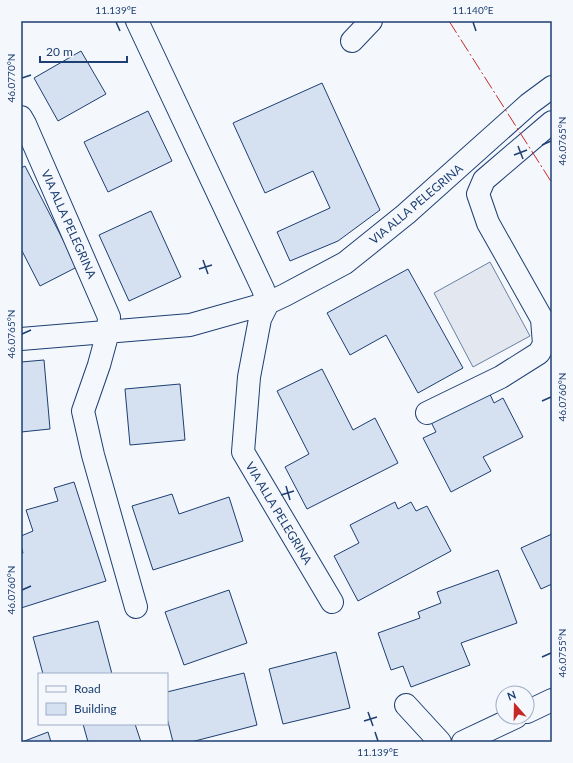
<svg xmlns="http://www.w3.org/2000/svg" width="573" height="763" font-family="Lato,sans-serif">
<rect width="100%" height="100%" fill="#f4f7fb"/>
<path fill="#e3e8f0" stroke="#687fa3" d="M 490,262 L 530,336 L 473,367 L 434,293 Z"/>
<path fill="#d5e0f0" stroke="#1d3f73" d="M 81,51 L 106,94 L 58,121 L 34,78 Z
M 322,83 L 380,210 L 338,241 L 290,261 L 277,232 L 330,208 L 313,171 L 265,193 L 233,123 Z
M 148,111 L 172,161 L 108,192 L 84,142 Z
M 25,166 L 77,267 L 40,286 L 21,249 L 21,168 Z
M 151,211 L 181,277 L 129,301 L 99,235 Z
M 408,269 L 463,368 L 418,393 L 386,335 L 350,355 L 327,313 Z
M 44,360 L 50,429 L 21,432 L 21,362 Z
M 322,369 L 353,430 L 375,418 L 398,463 L 307,509 L 285,467 L 309,454 L 277,391 Z
M 180,384 L 185,440 L 130,445 L 125,389 Z
M 488,390 L 494,403 L 503,398 L 523,437 L 483,457 L 491,471 L 451,492 L 423,438 L 436,432 L 430,420 Z
M 74,482 L 106,581 L 21,608 L 21,554 L 23,553 L 21,546 L 21,536 L 33,531 L 26,510 L 58,501 L 54,488 Z
M 172,494 L 179,514 L 229,497 L 243,541 L 153,570 L 132,506 Z
M 395,502 L 398,509 L 411,502 L 416,511 L 427,506 L 451,551 L 358,601 L 334,556 L 359,543 L 350,525 Z
M 552,534 L 552,584 L 541,589 L 521,548 Z
M 498,570 L 517,623 L 461,643 L 470,665 L 411,687 L 403,666 L 391,670 L 378,633 L 420,618 L 418,612 L 441,603 L 437,592 Z
M 229,590 L 247,643 L 184,665 L 165,612 Z
M 98,621 L 112,674 L 43,674 L 33,637 Z
M 336,652 L 350,708 L 283,724 L 269,669 Z
M 244,673 L 257,725 L 191,742 L 173,742 L 167,718 L 167,692 Z
M 83,724 L 135,724 L 141,742 L 88,742 Z
M 48,732 L 51,742 L 22,742 Z"/>
<g fill="none" stroke-linecap="round" stroke-linejoin="round">
<defs>
<path id="minor" d="M 137,21 L 263,289 L 268,303 L 260,319 L 249,377 L 243,452 L 332,602
M 352,41 L 371,21
M 21,117 L 25,124 L 109,317 L 108,332 L 99,365 L 83,411 L 93,455 L 136,607
M 21,339 L 190,325 L 268,303 L 285,295 L 345,263 L 406,214 L 529,104 L 552,87
M 427,413 L 501,377 L 539,353 L 544,344 L 542,319 L 488,223 L 478,194 L 484,180 L 552,122
M 406,705 L 440,742
M 527,712 L 552,700
M 463,742 L 516,717"/>
</defs>
<use href="#minor" stroke="#1d3f73" stroke-width="24"/>
<use href="#minor" stroke="#f4f7fb" stroke-width="22"/>
<path stroke="#c62828" stroke-width="1" stroke-dasharray="14 3 2 3" stroke-linecap="butt" d="M 449,21 L 552,183"/>
</g>
<path fill="none" stroke="#1d3f73" stroke-width="1.5" d="M 116,22 L 120,31M 473,22 L 476,31M 22,78 L 31,75M 542,145 L 551,141M 518,146 L 523,159M 514,155 L 527,150M 203,260 L 208,274M 199,269 L 212,265M 22,334 L 31,330M 542,401 L 551,397M 286,486 L 290,500M 281,495 L 294,491M 22,590 L 31,586M 542,657 L 551,653M 368,712 L 373,726M 364,721 L 377,717M 375,732 L 378,741"/>
<g text-anchor="middle" dominant-baseline="central" stroke-width="3" stroke-linejoin="round" paint-order="stroke">
<g font-size="12" fill="#1d3f73" stroke="#f4f7fb">
<text transform="translate(416 204) rotate(-40)">VIA ALLA PELEGRINA</text>
<text transform="translate(69 224) rotate(66)">VIA ALLA PELEGRINA</text>
<text transform="translate(279 513) rotate(59)">VIA ALLA PELEGRINA</text>
</g>
</g>
<rect width="573" height="763" fill="none" stroke="#f4f7fb" stroke-width="44"/>
<rect x="38" y="673" width="130" height="52" fill="#f4f7fb" stroke="#9eadc5"/>
<rect x="46" y="686" width="20" height="6" fill="#f4f7fb" stroke="#9eadc5"/>
<text x="74" y="693" font-size="12" fill="#1d3f73">Road</text>
<rect x="46" y="703" width="20" height="12" fill="#d5e0f0" stroke="#9eadc5"/>
<text x="74" y="713" font-size="12" fill="#1d3f73">Building</text>
<g transform="translate(515 705) rotate(340)"><circle r="19" fill="#f4f7fb" stroke="#9eadc5"/>
<path d="M0-3L7 15L0 10L-7 15Z" fill="#c62828"/>
<text y="-6" font-size="11" font-weight="bold" text-anchor="middle" fill="#1d3f73">N</text>
</g>
<path d="M40 56v6h87v-6" fill="none" stroke="#1d3f73" stroke-width="2"/>
<text x="46" y="56" font-size="12" fill="#1d3f73" stroke="#f4f7fb" stroke-width="3" paint-order="stroke">20 m</text>
<rect x="22" y="22" width="529" height="719" fill="none" stroke="#1d3f73" stroke-width="1.5"/>
<g font-size="10" text-anchor="middle" fill="#1d3f73">
<text x="116" y="14">11.139°E</text>
<text x="473" y="14">11.140°E</text>
<text transform="translate(11 78) rotate(-90)" y="4">46.0770°N</text>
<text transform="translate(562 141) rotate(-90)" y="4">46.0765°N</text>
<text transform="translate(11 334) rotate(-90)" y="4">46.0765°N</text>
<text transform="translate(562 397) rotate(-90)" y="4">46.0760°N</text>
<text transform="translate(11 590) rotate(-90)" y="4">46.0760°N</text>
<text transform="translate(562 653) rotate(-90)" y="4">46.0755°N</text>
<text x="378" y="756">11.139°E</text>
</g>
</svg>
